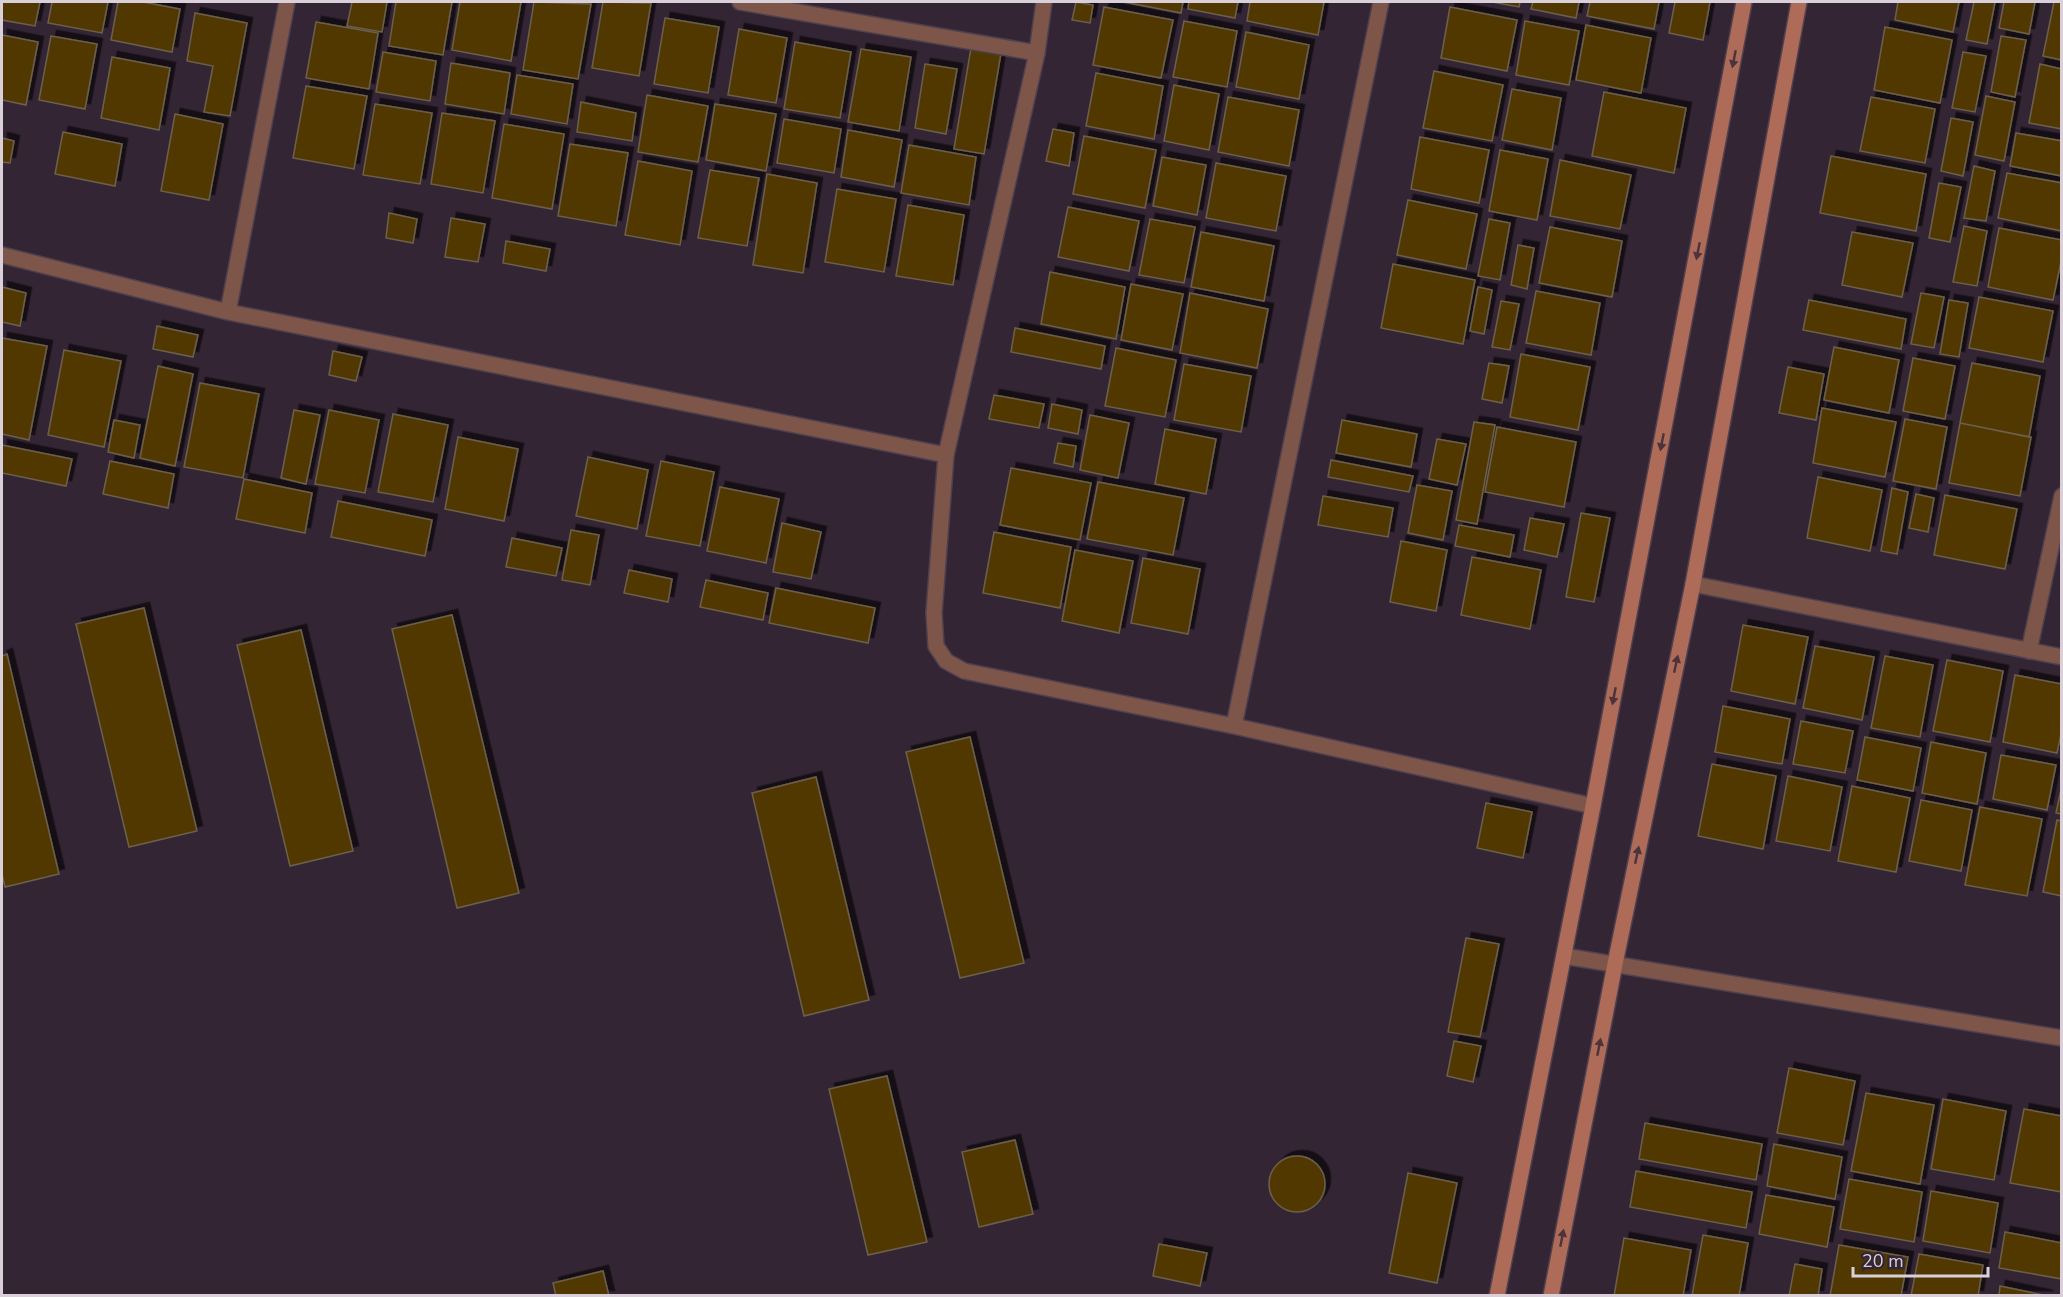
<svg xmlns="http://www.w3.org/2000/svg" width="2063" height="1297" font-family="'Nunito Sans',sans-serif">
<defs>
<filter id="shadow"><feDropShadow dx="5.5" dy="-5.5" stdDeviation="0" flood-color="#0009"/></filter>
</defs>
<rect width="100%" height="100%" fill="#342535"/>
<path fill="#513805" stroke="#6c604b" stroke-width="1.5" filter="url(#shadow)" d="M 2,2 L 40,2 L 35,26 L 2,20 Z
M 52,2 L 108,2 L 102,33 L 48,23 Z
M 118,2 L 143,2 L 180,9 L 172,52 L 111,40 Z
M 352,2 L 387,2 L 382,32 L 347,26 Z
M 396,2 L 452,2 L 443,55 L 389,46 Z
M 460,2 L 521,2 L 511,61 L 452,50 Z
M 534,2 L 591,4 L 578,79 L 523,70 Z
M 603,2 L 651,3 L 639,76 L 592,68 Z
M 1076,2 L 1093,5 L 1090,23 L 1072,20 Z
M 1124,2 L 1183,2 L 1181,13 Z
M 1189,2 L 1238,2 L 1235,18 L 1188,9 Z
M 1250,2 L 1324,2 L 1318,35 L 1247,21 Z
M 1492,2 L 1520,2 L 1519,7 Z
M 1533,2 L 1579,2 L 1576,18 L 1531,9 Z
M 1590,2 L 1659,2 L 1654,29 L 1587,16 Z
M 1675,2 L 1710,2 L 1703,40 L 1669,33 Z
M 1898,2 L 1959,2 L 1953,32 L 1895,20 Z
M 1974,2 L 1995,2 L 1987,44 L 1966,40 Z
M 2004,2 L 2035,2 L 2029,34 L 1999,28 Z
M 2054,2 L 2062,2 L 2062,60 L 2043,56 Z
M 1104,7 L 1173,20 L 1161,78 L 1093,65 Z
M 1450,7 L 1517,20 L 1507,71 L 1441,58 Z
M 195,13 L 247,23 L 230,116 L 204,112 L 213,66 L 187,61 Z
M 665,18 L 719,27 L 708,93 L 654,84 Z
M 1184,21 L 1237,31 L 1227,87 L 1173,77 Z
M 1525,21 L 1579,31 L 1569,85 L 1516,75 Z
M 316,22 L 378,33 L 369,89 L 306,78 Z
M 1586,25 L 1651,38 L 1641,93 L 1576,80 Z
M 1885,27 L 1952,40 L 1940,103 L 1874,90 Z
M 739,29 L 787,38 L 776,103 L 728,95 Z
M 1246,32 L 1309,45 L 1299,99 L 1236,87 Z
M 2,35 L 38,42 L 26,105 L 2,100 Z
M 51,36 L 97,44 L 85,109 L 39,100 Z
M 2001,36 L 2026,40 L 2015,97 L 1991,92 Z
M 795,42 L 851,52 L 840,118 L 784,109 Z
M 971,48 L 1001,53 L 984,154 L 954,149 Z
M 861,49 L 911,57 L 899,131 L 848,122 Z
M 383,52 L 436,61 L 430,101 L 376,92 Z
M 1963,52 L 1986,56 L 1975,112 L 1952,108 Z
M 112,57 L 170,68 L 159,130 L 101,118 Z
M 451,63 L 510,73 L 504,114 L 445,104 Z
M 925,64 L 957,69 L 946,134 L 915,128 Z
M 2040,64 L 2062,69 L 2062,129 L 2029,123 Z
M 1434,71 L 1503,85 L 1492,141 L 1423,128 Z
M 1096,73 L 1163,86 L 1154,139 L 1086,126 Z
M 517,75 L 573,84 L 567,124 L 511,114 Z
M 1174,85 L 1219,94 L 1209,150 L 1164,141 Z
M 306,86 L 367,96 L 354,169 L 293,158 Z
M 1512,89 L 1561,98 L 1552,150 L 1502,140 Z
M 1604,92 L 1686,108 L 1674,173 L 1592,156 Z
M 647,95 L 708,106 L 698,162 L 638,152 Z
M 1986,96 L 2015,102 L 2004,161 L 1975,155 Z
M 1228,97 L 1299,110 L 1289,166 L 1218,152 Z
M 1871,97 L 1935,109 L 1925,163 L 1860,151 Z
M 581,102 L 636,113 L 632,141 L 577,132 Z
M 375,104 L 432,113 L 420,184 L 363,175 Z
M 715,104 L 776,114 L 766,171 L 706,160 Z
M 442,113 L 495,121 L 483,193 L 431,184 Z
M 175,114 L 223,124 L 209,200 L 161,191 Z
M 1951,118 L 1973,122 L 1963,176 L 1941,171 Z
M 784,119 L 841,129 L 834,173 L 777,163 Z
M 504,124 L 564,134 L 552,209 L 492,198 Z
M 1053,129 L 1074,133 L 1069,166 L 1046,161 Z
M 848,130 L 902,140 L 894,187 L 841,177 Z
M 63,132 L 122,144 L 115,186 L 55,174 Z
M 2016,133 L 2062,141 L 2062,176 L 2010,166 Z
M 1084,136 L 1156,150 L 1145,208 L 1073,194 Z
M 1420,137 L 1489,150 L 1479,203 L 1411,189 Z
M 2,138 L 14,141 L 10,163 L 2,162 Z
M 570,144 L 628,153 L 616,226 L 558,216 Z
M 909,145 L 976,157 L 969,205 L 901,193 Z
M 1500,150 L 1548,159 L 1537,220 L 1489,211 Z
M 1831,156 L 1926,174 L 1916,231 L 1820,213 Z
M 1162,157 L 1206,165 L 1197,215 L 1153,206 Z
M 1560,160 L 1631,175 L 1620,229 L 1550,216 Z
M 638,161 L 692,171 L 680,245 L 625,235 Z
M 1216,163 L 1286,176 L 1276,231 L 1206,218 Z
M 1974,166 L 1995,171 L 1986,221 L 1964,218 Z
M 710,170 L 759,178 L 747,246 L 698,238 Z
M 2007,173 L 2062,183 L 2062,231 L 1998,218 Z
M 767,174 L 817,183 L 803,273 L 753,265 Z
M 1939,183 L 1961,187 L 1950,242 L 1929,238 Z
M 837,189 L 896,199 L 884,272 L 825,262 Z
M 1408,200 L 1477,214 L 1466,269 L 1397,255 Z
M 908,205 L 964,215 L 953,285 L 896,276 Z
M 1068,207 L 1139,221 L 1129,271 L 1058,257 Z
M 389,213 L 417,219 L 413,243 L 386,238 Z
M 451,218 L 485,224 L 478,262 L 445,257 Z
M 1150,219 L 1195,227 L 1184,283 L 1139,275 Z
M 1489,219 L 1510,223 L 1500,280 L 1478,276 Z
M 1964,226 L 1987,231 L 1977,286 L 1953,282 Z
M 1550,227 L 1622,241 L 1612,297 L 1539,283 Z
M 1999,228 L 2062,240 L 2062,257 L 2053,300 L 1988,287 Z
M 1201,232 L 1274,246 L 1264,301 L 1191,287 Z
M 1852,232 L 1913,243 L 1902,297 L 1842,285 Z
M 506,241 L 550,249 L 546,271 L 503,263 Z
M 1518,245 L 1534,248 L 1527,289 L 1511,285 Z
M 1393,264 L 1475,280 L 1463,344 L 1381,328 Z
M 1050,272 L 1125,287 L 1116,339 L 1041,324 Z
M 1131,284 L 1183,294 L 1172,350 L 1121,340 Z
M 2,287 L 26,293 L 20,326 L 2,322 Z
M 1478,287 L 1492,290 L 1484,334 L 1470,331 Z
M 1536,291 L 1600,303 L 1591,355 L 1526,343 Z
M 1190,293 L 1268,309 L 1257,368 L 1180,353 Z
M 1921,293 L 1944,297 L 1934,348 L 1911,344 Z
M 1979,297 L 2053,311 L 2043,362 L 1969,348 Z
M 1809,300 L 1906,319 L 1901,349 L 1803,330 Z
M 1949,300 L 1968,303 L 1959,357 L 1940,354 Z
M 1501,301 L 1519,304 L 1510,350 L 1492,347 Z
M 157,326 L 198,335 L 193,357 L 153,349 Z
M 1015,328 L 1105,346 L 1101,369 L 1011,352 Z
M 2,338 L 47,346 L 29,440 L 2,434 Z
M 1834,347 L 1899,360 L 1889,413 L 1824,400 Z
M 1116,348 L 1176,360 L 1165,417 L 1105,406 Z
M 64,350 L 121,361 L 104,447 L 48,435 Z
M 333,351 L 362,357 L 356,381 L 329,375 Z
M 1521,354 L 1590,367 L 1578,430 L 1510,417 Z
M 1913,358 L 1955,366 L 1945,419 L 1903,411 Z
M 1489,363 L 1509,366 L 1502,403 L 1482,399 Z
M 1972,363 L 2040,376 L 2029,437 L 1960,423 Z
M 1184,364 L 1251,376 L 1241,432 L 1174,420 Z
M 158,366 L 193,374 L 175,466 L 140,458 Z
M 1788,367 L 1824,374 L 1816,420 L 1779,413 Z
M 200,383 L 259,394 L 243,478 L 184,467 Z
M 994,395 L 1044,404 L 1039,428 L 989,419 Z
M 1052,404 L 1082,410 L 1078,434 L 1048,428 Z
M 1822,408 L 1896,422 L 1885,477 L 1813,463 Z
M 294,410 L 320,415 L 306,484 L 281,478 Z
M 329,410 L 379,420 L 365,493 L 315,484 Z
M 393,414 L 448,425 L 433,502 L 378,492 Z
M 1090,415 L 1129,423 L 1118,478 L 1080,470 Z
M 1905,419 L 1947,427 L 1936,489 L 1893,481 Z
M 114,420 L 140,425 L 134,458 L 108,452 Z
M 1342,420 L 1417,434 L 1411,467 L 1336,453 Z
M 1474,422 L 1495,425 L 1477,524 L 1456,520 Z
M 1960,423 L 2031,437 L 2020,496 L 1949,483 Z
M 1497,427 L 1576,442 L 1564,507 L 1485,492 Z
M 1165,429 L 1216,439 L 1206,494 L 1155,484 Z
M 458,437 L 518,449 L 504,521 L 445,509 Z
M 1437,439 L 1466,444 L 1457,485 L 1429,479 Z
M 1058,443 L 1076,446 L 1073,467 L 1054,463 Z
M 2,445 L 72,459 L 66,486 L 2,473 Z
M 588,457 L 648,470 L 637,529 L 576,516 Z
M 1331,460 L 1413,476 L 1409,492 L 1328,477 Z
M 110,461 L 174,474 L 168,508 L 103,494 Z
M 661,461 L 714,472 L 700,546 L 646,536 Z
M 1011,468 L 1091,483 L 1080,540 L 1000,525 Z
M 1818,477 L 1882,490 L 1870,551 L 1807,538 Z
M 244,479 L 312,493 L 305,533 L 236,519 Z
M 1098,482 L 1184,498 L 1173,555 L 1087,539 Z
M 1417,485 L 1452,491 L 1443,540 L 1408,533 Z
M 720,487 L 779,499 L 766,563 L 707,551 Z
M 1892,488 L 1908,492 L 1897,554 L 1881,551 Z
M 1916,494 L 1934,498 L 1928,532 L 1909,528 Z
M 1945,495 L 2017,509 L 2005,569 L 1934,555 Z
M 1323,496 L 1393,508 L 1388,537 L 1318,525 Z
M 338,501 L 432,520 L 425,556 L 331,537 Z
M 1581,513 L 1610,518 L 1594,602 L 1566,597 Z
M 1530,518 L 1564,524 L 1557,557 L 1524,550 Z
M 782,523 L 821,532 L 811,579 L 773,572 Z
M 1459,525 L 1514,535 L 1510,557 L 1455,546 Z
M 571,530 L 599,535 L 590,585 L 562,580 Z
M 994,532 L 1071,547 L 1060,608 L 983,593 Z
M 512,538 L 562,548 L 556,576 L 506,567 Z
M 1401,541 L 1447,550 L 1436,611 L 1390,602 Z
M 1075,550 L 1133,561 L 1119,633 L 1062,621 Z
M 1472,557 L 1541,570 L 1530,629 L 1461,615 Z
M 1143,558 L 1200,569 L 1188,634 L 1131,623 Z
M 629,570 L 672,579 L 668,602 L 624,593 Z
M 706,580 L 768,593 L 763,620 L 700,607 Z
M 776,588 L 875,608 L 868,643 L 769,623 Z
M 144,608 L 197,831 L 129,847 L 76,624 Z
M 452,615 L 519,893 L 457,908 L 392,629 Z
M 1743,625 L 1808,637 L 1795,704 L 1731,691 Z
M 301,630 L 353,851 L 290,866 L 237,645 Z
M 1815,646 L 1874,657 L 1862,720 L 1803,708 Z
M 7,654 L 59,874 L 5,887 L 2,874 L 2,656 Z
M 1885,656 L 1933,665 L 1920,737 L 1871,728 Z
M 1947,660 L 2003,671 L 1990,742 L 1933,731 Z
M 2015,675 L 2062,684 L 2062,729 L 2057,753 L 2003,742 Z
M 1723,706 L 1790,719 L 1782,764 L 1715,752 Z
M 1801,721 L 1853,731 L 1845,773 L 1793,764 Z
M 970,737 L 1024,963 L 960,978 L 906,752 Z
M 1865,737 L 1921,748 L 1913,791 L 1857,780 Z
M 1931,742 L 1986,753 L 1977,804 L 1922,793 Z
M 2001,755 L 2056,765 L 2047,810 L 1993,799 Z
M 1712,764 L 1776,776 L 1763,849 L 1698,836 Z
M 1788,776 L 1842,787 L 1830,851 L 1776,841 Z
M 816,777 L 869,1000 L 804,1016 L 752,793 Z
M 2062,785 L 2062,814 L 2056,813 Z
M 1852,786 L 1910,798 L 1896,872 L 1838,861 Z
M 1921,800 L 1972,810 L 1961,871 L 1909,861 Z
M 1486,803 L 1532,812 L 1523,858 L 1477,848 Z
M 1980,807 L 2042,819 L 2027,896 L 1965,885 Z
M 2057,820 L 2062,821 L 2062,896 L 2043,892 Z
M 1466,938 L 1499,944 L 1480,1037 L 1448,1032 Z
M 1454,1041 L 1481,1046 L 1473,1082 L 1447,1076 Z
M 1789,1068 L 1855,1081 L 1843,1145 L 1777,1133 Z
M 887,1076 L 927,1242 L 868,1255 L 829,1089 Z
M 1866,1093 L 1934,1105 L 1920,1184 L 1851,1171 Z
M 1943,1099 L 2006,1111 L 1994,1180 L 1931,1169 Z
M 2024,1109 L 2062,1116 L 2062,1192 L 2010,1183 Z
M 1645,1123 L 1762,1144 L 1756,1180 L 1639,1159 Z
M 1015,1140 L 1033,1214 L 979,1227 L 962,1152 Z
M 1774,1144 L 1842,1157 L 1835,1199 L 1767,1186 Z
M1269 1184a28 28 0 1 1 56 0a28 28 0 1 1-56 0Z
M 1636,1171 L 1752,1192 L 1746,1228 L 1630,1207 Z
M 1408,1173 L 1457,1183 L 1437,1283 L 1389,1273 Z
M 1849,1179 L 1922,1192 L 1914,1242 L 1840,1229 Z
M 1931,1191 L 1998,1203 L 1990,1253 L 1923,1241 Z
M 1766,1195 L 1834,1207 L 1827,1247 L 1759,1234 Z
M 2005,1232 L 2062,1243 L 2062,1279 L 1999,1268 Z
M 1703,1235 L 1748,1243 L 1739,1296 L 1692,1296 Z
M 1624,1238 L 1691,1250 L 1683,1296 L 1614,1296 Z
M 1159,1244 L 1207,1253 L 1200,1286 L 1153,1276 Z
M 1839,1245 L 1908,1257 L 1901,1296 L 1830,1296 Z
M 1919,1254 L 1983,1265 L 1978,1296 L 1911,1296 Z
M 1795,1264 L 1822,1269 L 1818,1296 L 1789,1296 Z
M 603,1271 L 609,1296 L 556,1296 L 553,1283 Z
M 2000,1286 L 2048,1296 L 1999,1296 Z"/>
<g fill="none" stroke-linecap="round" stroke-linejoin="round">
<defs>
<path id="street" d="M 740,2 L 1037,53
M 1044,2 L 1037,53 L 946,455 L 934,613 L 936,646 L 946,661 L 964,671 L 1234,726 L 1593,806
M 2,255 L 228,312 L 946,455
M 228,312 L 287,2
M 1693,584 L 2062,657
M 2029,651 L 2062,496
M 1234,726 L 1381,2
M 1564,956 L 2062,1038"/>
<path id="secondary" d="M 1497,1296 L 1593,806 L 1744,2
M 1551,1296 L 1615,964 L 1693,584 L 1799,2"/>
</defs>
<use href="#street" stroke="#4f404f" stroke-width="18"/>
<use href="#secondary" stroke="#4f404f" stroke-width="18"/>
<use href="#street" stroke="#7e5549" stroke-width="15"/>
<use href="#secondary" stroke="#ad6b58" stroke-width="15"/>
</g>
<defs><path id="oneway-solid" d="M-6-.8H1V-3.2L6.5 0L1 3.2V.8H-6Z" transform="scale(1.5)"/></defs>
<g fill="#4c333c">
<use href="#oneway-solid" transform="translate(1734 59) rotate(101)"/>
<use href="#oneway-solid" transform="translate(1698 251) rotate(101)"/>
<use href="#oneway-solid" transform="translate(1662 442) rotate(101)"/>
<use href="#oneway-solid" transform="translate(1676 664) rotate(-78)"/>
<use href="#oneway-solid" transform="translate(1614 696) rotate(101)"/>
<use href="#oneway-solid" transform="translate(1637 855) rotate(-78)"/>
<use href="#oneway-solid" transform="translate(1599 1047) rotate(-79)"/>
<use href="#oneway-solid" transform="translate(1562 1238) rotate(-79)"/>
</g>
<rect width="2063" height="1297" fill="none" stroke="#dad0da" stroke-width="6"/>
<path d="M1853 1267v9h135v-9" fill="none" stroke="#dad0da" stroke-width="3"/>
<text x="1862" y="1267" font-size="18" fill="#dad0da" stroke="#342535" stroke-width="4.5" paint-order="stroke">20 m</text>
</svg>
